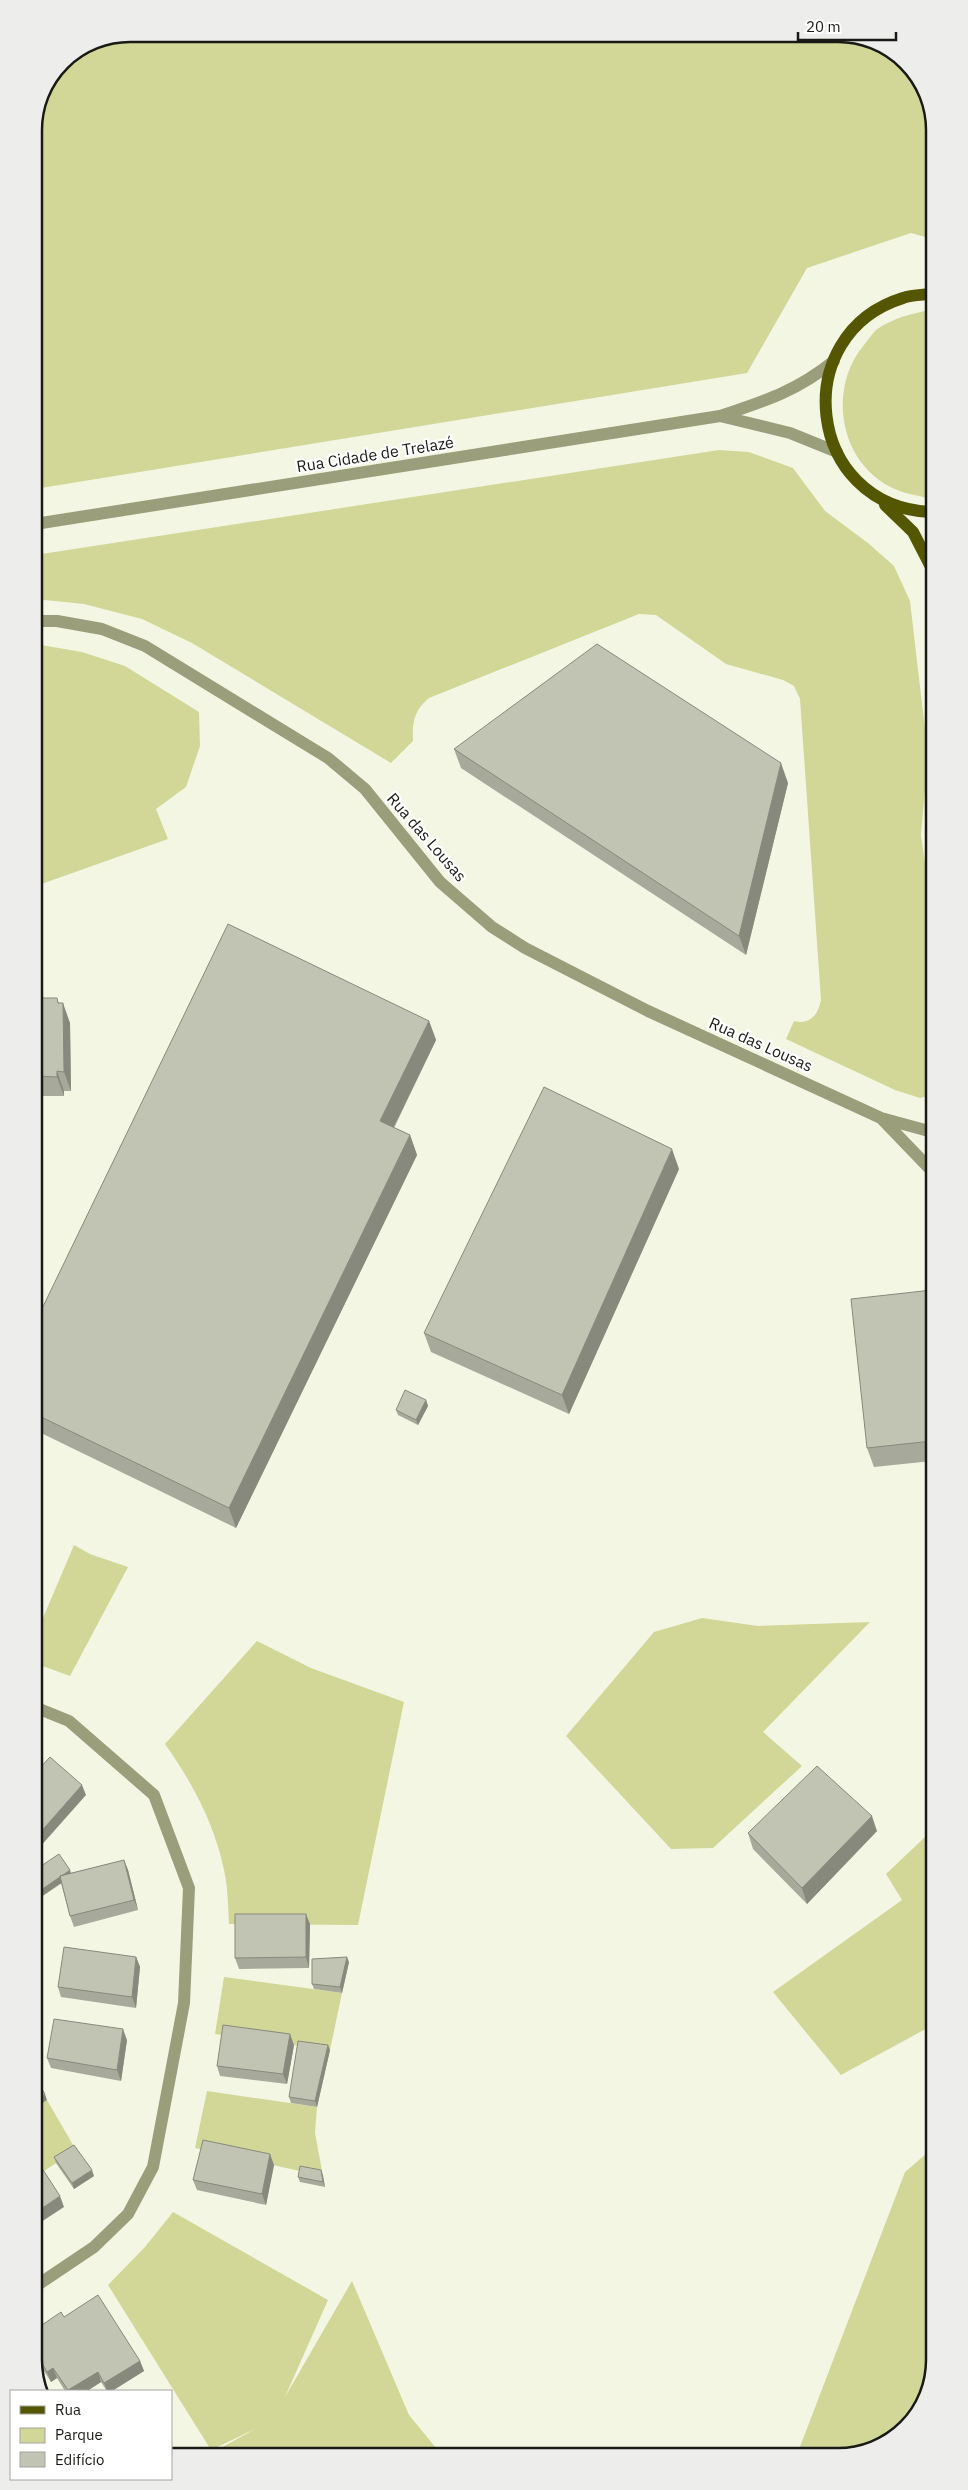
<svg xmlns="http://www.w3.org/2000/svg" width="968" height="2490" font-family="'IBM Plex Sans',sans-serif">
<rect width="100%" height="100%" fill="#f4f6e4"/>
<path fill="#d2d798" d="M 131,34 L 844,34 L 897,54 L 929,100 L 929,238 L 911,233 L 807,268 L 747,373 L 35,489 L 34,125 L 44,88 L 62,62 L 94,41 Z
M 930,310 L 930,497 L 927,498 C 917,495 906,494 897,490 C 840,467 826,390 864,345 C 868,340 872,334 876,330 C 893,318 910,314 930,310 Z
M 719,450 L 749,452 L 793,468 L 825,511 L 868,543 L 894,566 L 910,601 L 928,755 L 921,835 L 931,908 L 931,1095 L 920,1098 L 895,1090 L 786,1039 L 794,1021 C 810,1025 818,1015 821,1000 L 800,699 L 794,686 L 783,680 L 726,664 L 656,615 L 639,614 L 429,698 C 414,710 412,723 413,741 L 391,763 L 192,643 L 142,619 L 84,604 L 35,599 L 35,555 Z
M 35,644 L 82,652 L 125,666 L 199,712 L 200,746 L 186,787 L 156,809 L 168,839 L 36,886 Z
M 74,1545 L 90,1554 L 128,1567 L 70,1676 L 37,1664 L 37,1632 Z
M 702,1618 L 758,1626 L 870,1622 L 763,1732 L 802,1766 L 713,1848 L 671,1849 L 566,1736 L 654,1632 Z
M 257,1641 L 311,1668 L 404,1702 L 358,1925 L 229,1924 C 228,1906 228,1888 224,1870 C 215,1825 192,1782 165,1744 Z
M 933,1835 L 933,2025 L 841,2075 L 773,1992 L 902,1900 L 886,1874 L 925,1837 Z
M 224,1977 L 342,1993 L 330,2050 L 215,2034 Z
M 207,2091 L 317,2107 L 315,2133 L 323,2176 L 195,2148 Z
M 47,2100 L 76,2150 L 38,2175 L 38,2106 Z
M 934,2147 L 934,2359 L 914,2418 L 868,2451 L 798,2452 L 905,2172 Z
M 173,2212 L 328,2300 L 285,2397 L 352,2281 L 409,2415 L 441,2454 L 208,2455 L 257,2428 L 211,2450 L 108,2285 L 145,2247 Z"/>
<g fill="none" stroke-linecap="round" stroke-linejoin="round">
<path stroke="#9b9e7a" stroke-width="12" d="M 720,416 L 790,433 L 837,452
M 35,524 L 720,416 C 765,401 797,391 834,361
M 35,621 L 57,621 L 102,629 L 145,646 L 328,758 L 365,789 L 440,882 L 492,927 L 525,948 L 648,1011 L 881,1118 L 925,1130 L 931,1128
M 881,1118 L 932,1171
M 37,1708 L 69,1721 L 154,1795 L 189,1888 L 184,2003 L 153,2167 L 128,2214 L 94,2247 L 39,2284"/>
<path stroke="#545700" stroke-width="12" d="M 930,294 C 921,295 911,295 903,298 C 787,334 806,506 930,512
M 885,505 L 913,532 L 930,565"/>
</g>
<path fill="#a7a99a" d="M 454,749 L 788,783 L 746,955 L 461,768 Z
M 36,998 L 59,1003 L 70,1023 L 71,1091 L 64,1091 L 64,1096 L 36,1096 Z
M 429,1021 L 436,1040 L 394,1128 L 410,1135 L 417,1155 L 236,1528 L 37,1431 L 37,1319 Z
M 679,1169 L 569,1414 L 431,1352 L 424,1333 Z
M 932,1290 L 932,1461 L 874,1467 L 867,1448 Z
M 426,1400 L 428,1406 L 418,1425 L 398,1415 L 396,1410 Z
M 877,1831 L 807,1904 L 753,1849 L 748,1833 Z
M 124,1860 L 128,1870 L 138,1910 L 74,1927 L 70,1916 L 61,1883 L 38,1899 L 38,1868 L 71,1873 Z
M 310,1924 L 309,1968 L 239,1969 L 235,1958 Z
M 136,1957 L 140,1967 L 136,2008 L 61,1997 L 58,1987 Z
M 349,1962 L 342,1993 L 314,1989 L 312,1984 Z
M 127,2040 L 121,2081 L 51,2068 L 47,2058 Z
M 294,2045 L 287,2084 L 220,2076 L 217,2066 Z
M 330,2050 L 317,2107 L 291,2103 L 289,2097 Z
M 54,2157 L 94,2176 L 74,2189 L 56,2163 Z
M 274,2165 L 266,2205 L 197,2190 L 193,2180 Z
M 321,2170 L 323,2176 L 325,2187 L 300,2182 L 298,2177 Z
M 64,2317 L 140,2361 L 144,2371 L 112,2391 L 107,2391 L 101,2382 L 87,2391 L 65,2391 L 57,2378 L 51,2382 L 39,2363 L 39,2327 Z"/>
<path fill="#88897d" d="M 781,763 L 788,783 L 746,955 L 739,936 Z
M 57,998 L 63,1016 L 63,1003 L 70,1023 L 71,1091 L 64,1072 Z
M 429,1021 L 436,1040 L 387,1141 L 380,1121 Z
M 57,1071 L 64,1091 L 64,1096 L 57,1077 Z
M 410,1135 L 417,1155 L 236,1528 L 229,1508 Z
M 672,1149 L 679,1169 L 569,1414 L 562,1395 Z
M 426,1400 L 428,1406 L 418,1425 L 416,1420 Z
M 37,1566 L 41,1577 L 37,1587 Z
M 82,1785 L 86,1795 L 39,1848 L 38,1844 L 38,1835 Z
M 872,1816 L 877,1831 L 807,1904 L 802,1888 Z
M 124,1860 L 128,1870 L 138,1910 L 134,1900 Z
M 70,1870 L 72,1876 L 38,1899 L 38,1892 Z
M 306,1914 L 310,1924 L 309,1968 L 306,1957 Z
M 136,1957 L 140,1967 L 136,2008 L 132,1997 Z
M 347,1957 L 349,1962 L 342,1993 L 340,1987 Z
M 123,2029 L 127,2040 L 121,2081 L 117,2070 Z
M 290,2034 L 294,2045 L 287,2084 L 283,2074 Z
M 328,2045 L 330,2050 L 317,2107 L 315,2101 Z
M 45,2094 L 47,2100 L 38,2106 L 38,2099 Z
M 270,2154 L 274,2165 L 266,2205 L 262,2194 Z
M 92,2170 L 94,2176 L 74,2189 L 72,2183 Z
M 321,2170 L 323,2176 L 325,2187 L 323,2182 Z
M 60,2196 L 64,2207 L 38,2224 L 38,2211 Z
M 140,2361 L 144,2371 L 112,2391 L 107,2391 L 104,2383 Z
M 53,2368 L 57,2378 L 51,2382 L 47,2372 Z
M 98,2372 L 101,2382 L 87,2391 L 68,2391 L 68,2390 Z"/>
<path fill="#c2c4b3" stroke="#88897d" d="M 597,644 L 781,763 L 739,936 L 454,749 Z
M 228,924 L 429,1021 L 380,1121 L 410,1135 L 229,1508 L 37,1415 L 37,1319 Z
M 36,998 L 57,998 L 58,1003 L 63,1003 L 64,1072 L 57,1071 L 57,1077 L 36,1076 Z
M 544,1087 L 672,1149 L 562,1395 L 424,1333 Z
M 932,1290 L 932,1441 L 867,1448 L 851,1299 Z
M 405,1390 L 426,1400 L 416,1420 L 396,1410 Z
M 50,1757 L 82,1785 L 38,1835 L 37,1771 Z
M 817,1766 L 872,1816 L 802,1888 L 748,1833 Z
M 59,1854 L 70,1870 L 63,1875 L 60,1876 L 60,1877 L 38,1892 L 38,1868 Z
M 124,1860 L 134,1900 L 70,1916 L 60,1876 Z
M 235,1914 L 306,1914 L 306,1957 L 235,1958 Z
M 64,1947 L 136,1957 L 132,1997 L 58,1987 Z
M 347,1957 L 340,1987 L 312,1984 L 312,1959 Z
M 54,2019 L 123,2029 L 117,2070 L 47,2058 Z
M 223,2025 L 290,2034 L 283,2074 L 217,2066 Z
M 298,2041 L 328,2045 L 315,2101 L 289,2097 Z
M 38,2083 L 45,2094 L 38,2099 Z
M 203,2140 L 270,2154 L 262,2194 L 193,2180 Z
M 74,2145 L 92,2170 L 72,2183 L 54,2157 Z
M 38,2162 L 60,2196 L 38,2211 Z
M 300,2166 L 321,2170 L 323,2182 L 298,2177 Z
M 98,2295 L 140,2361 L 104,2383 L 98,2372 L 68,2390 L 53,2368 L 47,2372 L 39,2358 L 39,2327 L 61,2312 L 64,2317 Z"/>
<g text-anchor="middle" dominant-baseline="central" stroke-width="4.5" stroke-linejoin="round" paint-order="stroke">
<g font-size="16" fill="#191a14" stroke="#fff">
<text transform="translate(375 454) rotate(-9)">Rua Cidade de Trelazé</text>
<text transform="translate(427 837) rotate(49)">Rua das Lousas</text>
<text transform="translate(761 1044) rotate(24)">Rua das Lousas</text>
</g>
</g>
<path d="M0 0H968V2490H0ZM130 42H838A88 88 0 0 1 926 130V2360A88 88 0 0 1 838 2448H130A88 88 0 0 1 42 2360V130A88 88 0 0 1 130 42Z" fill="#ededec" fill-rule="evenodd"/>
<path fill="none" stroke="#191a14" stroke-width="2.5" d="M130 42H838A88 88 0 0 1 926 130V2360A88 88 0 0 1 838 2448H130A88 88 0 0 1 42 2360V130A88 88 0 0 1 130 42Z"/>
<rect x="10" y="2390" width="162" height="90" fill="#ffffff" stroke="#a3a3a1"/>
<rect x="20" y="2406" width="25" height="8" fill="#545700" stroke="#a3a3a1"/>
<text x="55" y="2415" font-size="15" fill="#191a14">Rua</text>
<rect x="20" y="2428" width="25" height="15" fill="#d2d798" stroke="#a3a3a1"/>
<text x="55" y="2440" font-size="15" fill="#191a14">Parque</text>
<rect x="20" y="2452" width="25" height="15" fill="#c2c4b3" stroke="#a3a3a1"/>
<text x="55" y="2465" font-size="15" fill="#191a14">Edifício</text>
<path d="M798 32v8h98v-8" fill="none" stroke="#191a14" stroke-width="2.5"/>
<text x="806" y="32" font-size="15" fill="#191a14" stroke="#ffffff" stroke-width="4" paint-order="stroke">20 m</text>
</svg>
